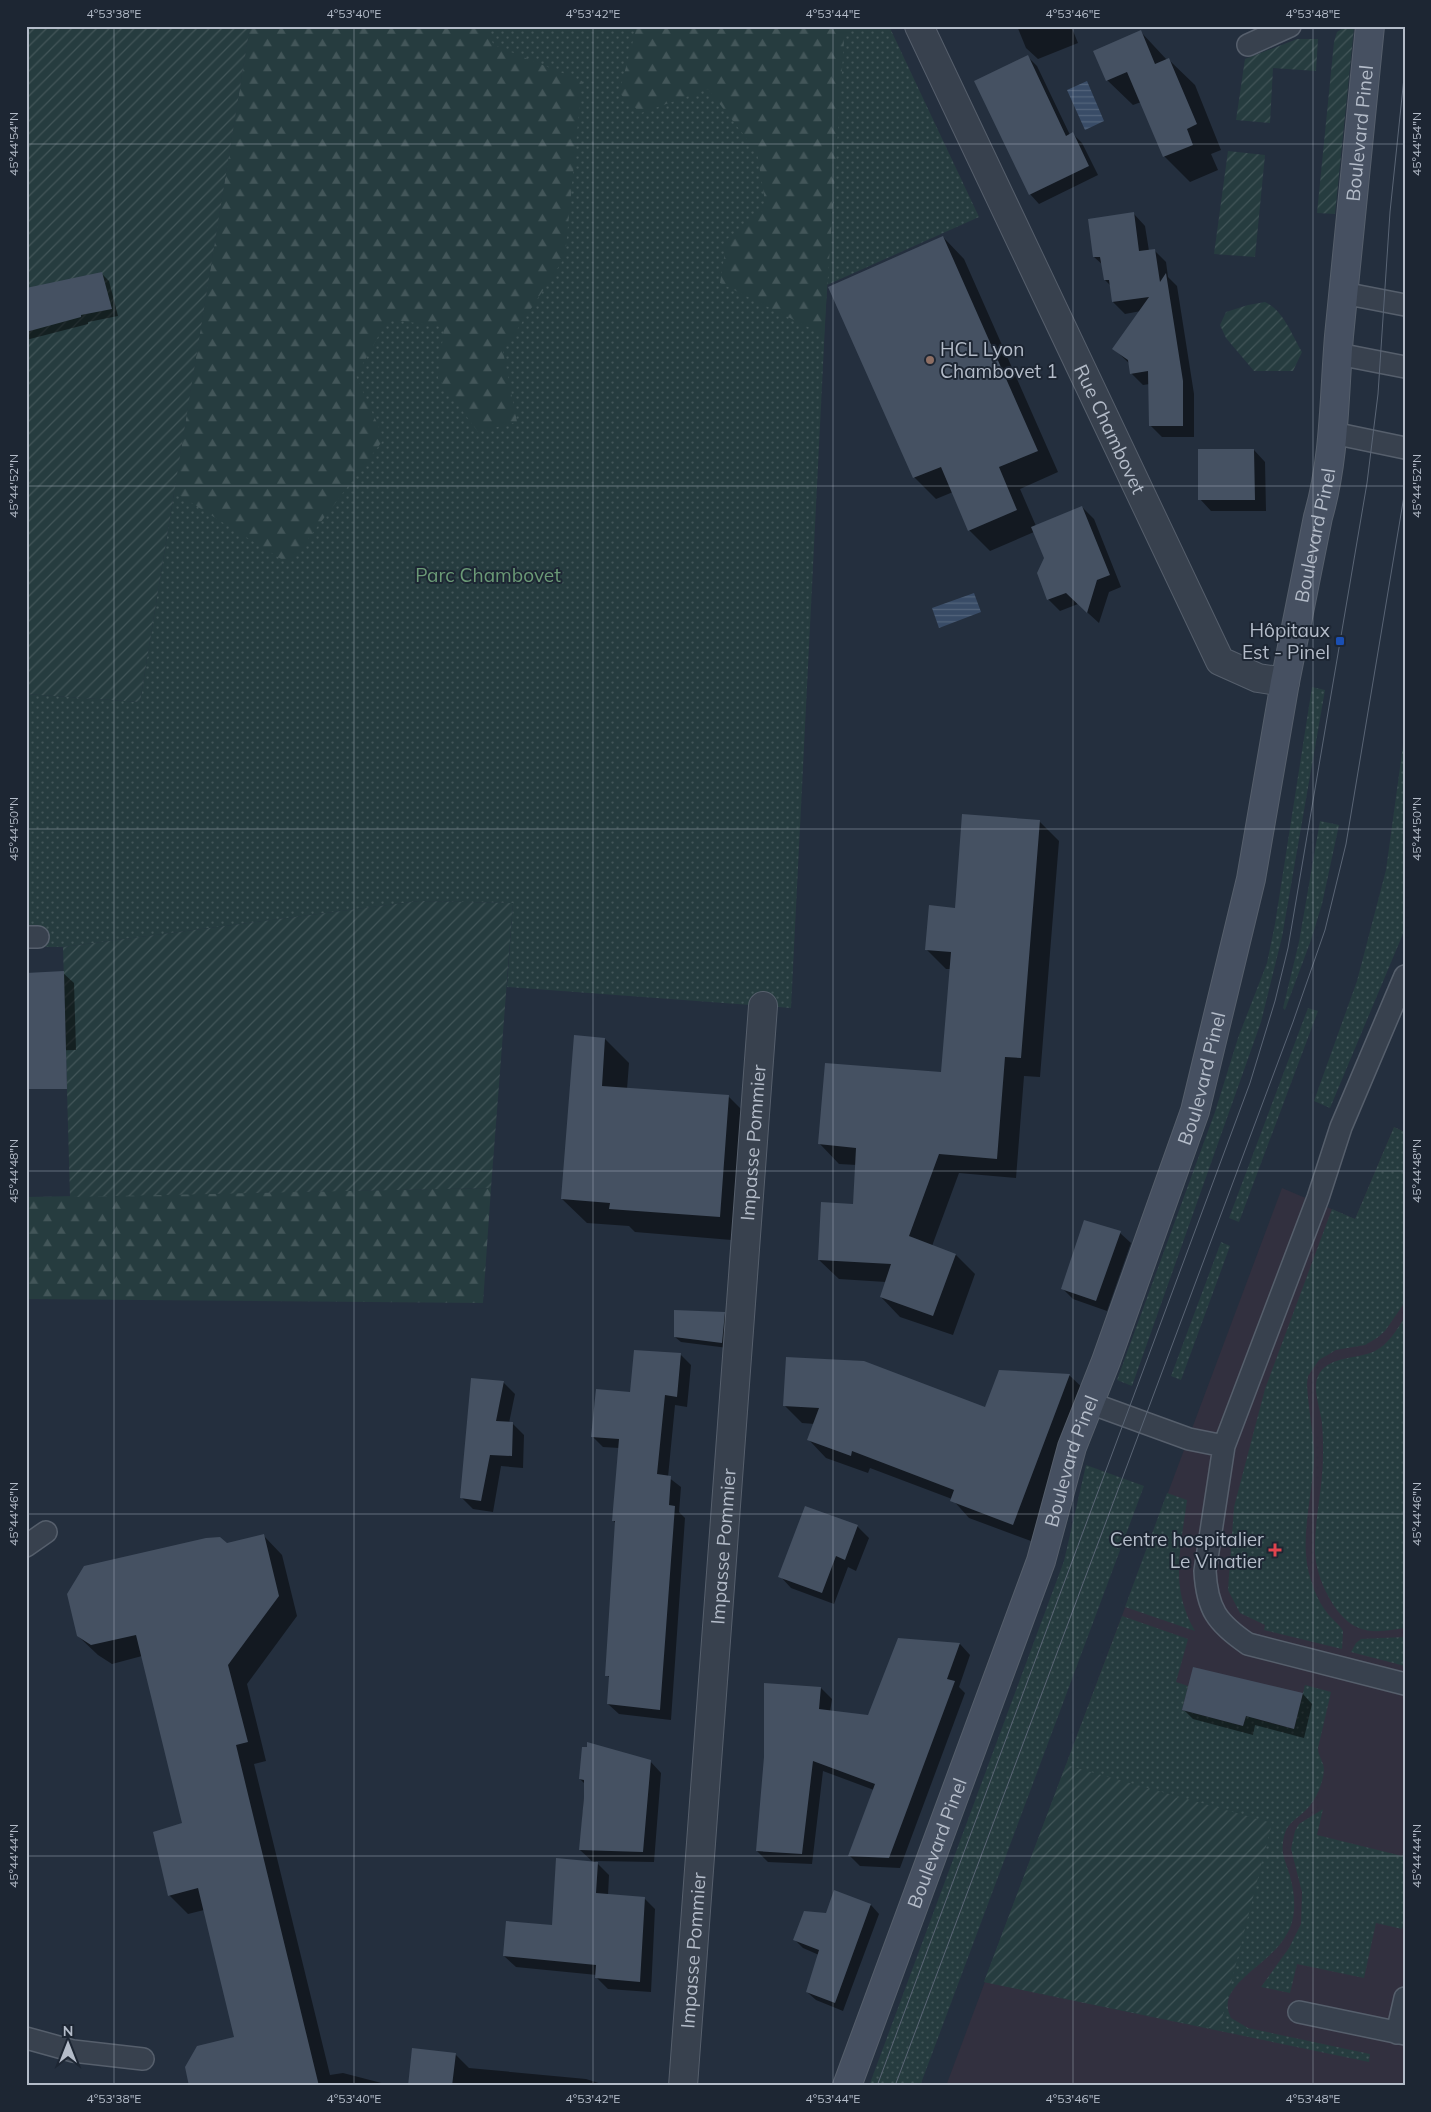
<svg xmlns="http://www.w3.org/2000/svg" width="1431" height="2112" font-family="Mulish,sans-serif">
<defs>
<pattern id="grass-dots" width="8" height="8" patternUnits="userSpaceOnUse" patternTransform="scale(1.25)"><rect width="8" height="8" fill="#263c3f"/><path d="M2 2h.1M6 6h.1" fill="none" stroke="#435659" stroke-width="1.8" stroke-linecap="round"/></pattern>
<pattern id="forest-firs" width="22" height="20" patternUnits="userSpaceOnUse" patternTransform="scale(1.25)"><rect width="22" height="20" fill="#263c3f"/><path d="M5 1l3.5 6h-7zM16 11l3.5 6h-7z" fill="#435659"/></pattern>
<pattern id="garden-furrows" width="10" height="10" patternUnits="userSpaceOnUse" patternTransform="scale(1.25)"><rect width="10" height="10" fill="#263c3f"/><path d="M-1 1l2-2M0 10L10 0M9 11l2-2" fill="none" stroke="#435659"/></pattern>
<pattern id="water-rules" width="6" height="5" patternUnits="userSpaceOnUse" patternTransform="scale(1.25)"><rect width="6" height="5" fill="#394c67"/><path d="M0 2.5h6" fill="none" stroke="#53647b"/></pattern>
</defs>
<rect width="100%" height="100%" fill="#242f3e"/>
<path fill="#32303f" d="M 1394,1127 L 1405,1132 L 1405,2086 L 946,2086 L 1282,1188 L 1355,1219 Z"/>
<path fill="url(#grass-dots)" d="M 250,26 L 889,26 L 979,217 L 827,285 L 791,1008 L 507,987 L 513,903 L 419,901 L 63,947 L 26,947 L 26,694 L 140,702 Z
M 1312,687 L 1325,690 L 1282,937 L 1261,1022 L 1132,1386 L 1117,1380 L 1215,1112 L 1238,1038 L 1267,963 L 1275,924 Z
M 1405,731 L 1405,929 L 1330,1108 L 1314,1101 L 1357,981 L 1386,870 Z
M 1320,821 L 1339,825 L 1322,904 L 1311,940 L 1285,1010 L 1283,1008 L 1299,942 Z
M 1308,1008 L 1318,1011 L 1239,1222 L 1229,1218 Z
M 1394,1127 L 1405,1132 L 1405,1302 L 1385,1331 L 1377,1338 L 1365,1345 L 1336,1350 L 1319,1360 L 1308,1376 L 1307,1384 C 1308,1409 1314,1433 1314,1457 C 1313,1498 1297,1544 1312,1583 C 1315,1594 1321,1605 1328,1614 C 1333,1620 1339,1624 1343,1631 L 1342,1649 L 1264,1630 L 1265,1625 L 1240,1613 L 1228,1590 L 1234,1507 L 1265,1389 L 1332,1209 L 1355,1219 Z
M 1221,1242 L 1230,1246 L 1181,1380 L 1171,1376 Z
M 1405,1317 L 1405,1628 C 1391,1630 1373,1634 1359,1628 C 1335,1619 1316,1578 1315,1553 C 1314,1521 1323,1488 1323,1455 C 1323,1445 1323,1434 1322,1424 C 1321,1410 1312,1390 1318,1376 C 1328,1355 1357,1360 1375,1351 C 1389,1344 1397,1329 1405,1317 Z
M 1086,1465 L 1144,1486 L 920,2086 L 869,2086 L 1064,1561 Z
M 1167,1493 L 1187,1500 C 1181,1547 1169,1587 1195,1631 L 1125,1607 Z
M 1122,1616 L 1188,1639 L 1176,1682 L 1188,1686 L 1182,1710 L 1243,1726 L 1248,1710 L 1256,1719 L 1294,1729 L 1305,1685 L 1331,1692 L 1318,1748 C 1318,1756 1324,1762 1324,1770 C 1323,1783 1316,1801 1305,1811 C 1293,1822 1285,1824 1283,1843 C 1281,1855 1287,1865 1290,1876 C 1295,1894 1297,1915 1288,1932 C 1275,1958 1244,1971 1231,1993 C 1226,2001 1227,2010 1231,2018 L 1248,2028 L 1370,2054 L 1369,2062 L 984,1982 Z
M 1405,1637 L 1405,1666 L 1351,1652 L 1356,1643 L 1361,1639 Z
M 1323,1809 L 1317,1835 L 1402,1856 L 1405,1847 L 1405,1919 L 1402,1929 L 1376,1923 L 1364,1978 L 1297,1964 L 1290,1993 L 1261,1987 L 1289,1948 L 1301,1924 L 1302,1892 L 1291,1849 L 1295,1831 L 1299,1824 Z"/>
<path fill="url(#forest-firs)" d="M 250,26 L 483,26 L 494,45 L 582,81 L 565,257 L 503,351 L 517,422 L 478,432 L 438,378 L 444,327 L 388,319 L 356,376 L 384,439 L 289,564 L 174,492 Z
M 637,26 L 845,26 L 824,335 L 720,283 L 727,239 L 766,208 L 757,152 L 708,89 L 641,113 L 619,93 Z
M 491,1188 L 483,1303 L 26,1299 L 26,1197 Z"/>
<path fill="url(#garden-furrows)" d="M 26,26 L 250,26 L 140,702 L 26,694 Z
M 1345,27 L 1354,28 L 1335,214 L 1317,213 L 1334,42 L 1337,32 Z
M 1297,39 L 1318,39 L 1316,71 L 1273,68 L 1270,123 L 1236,120 L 1245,59 Z
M 1228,151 L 1265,155 L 1255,257 L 1214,254 Z
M 1265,302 C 1283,310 1292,335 1302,352 L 1293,371 L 1254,371 L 1226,338 L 1220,325 L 1226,312 L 1248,305 Z
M 419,901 L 513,903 L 491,1188 L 70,1197 L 63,947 Z
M 1066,1765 L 1272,1823 L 1219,2030 L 984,1982 Z"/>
<path fill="url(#water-rules)" d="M 1087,81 L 1104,121 L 1085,130 L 1067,90 Z
M 974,593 L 981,612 L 939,628 L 932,608 Z"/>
<path fill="#0007" d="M 1017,26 L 1071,26 L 1078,43 L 1038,59 L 1026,48 Z
M 1140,31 L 1167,60 L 1169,60 L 1195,85 L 1221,150 L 1211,154 L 1218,170 L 1190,182 L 1164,156 L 1141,102 L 1133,105 L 1107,80 Z
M 1027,56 L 1037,66 L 1070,135 L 1073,134 L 1082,143 L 1098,175 L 1039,204 L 1030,194 Z
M 26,64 L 28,66 L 26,99 Z
M 1134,214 L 1145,226 L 1149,251 L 1154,250 L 1166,262 L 1168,277 L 1177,286 L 1194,394 L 1194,437 L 1162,437 L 1150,425 L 1150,384 L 1143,385 L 1131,373 L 1130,364 L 1114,349 L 1141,311 L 1125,314 L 1113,302 L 1111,286 L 1105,280 L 1103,265 L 1094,257 Z
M 943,237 L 964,259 L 1058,472 L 1020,489 L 1036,526 L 1082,507 L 1094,519 L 1121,587 L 1109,592 L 1099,623 L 1078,604 L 1060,611 L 1048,599 L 1038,573 L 1045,558 L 1034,532 L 990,551 L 969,530 L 953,492 L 936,499 L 914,477 Z
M 102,274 L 109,281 L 118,316 L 88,322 L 88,324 L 26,340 L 26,289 Z
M 1254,450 L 1265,462 L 1266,511 L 1211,511 L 1200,499 Z
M 1039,821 L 1059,841 L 1040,1077 L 1024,1076 L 1016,1178 L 959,1173 L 932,1246 L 956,1255 L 975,1274 L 953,1335 L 900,1317 L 881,1297 L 886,1282 L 839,1279 L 819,1260 L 854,1206 L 857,1165 L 839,1164 L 820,1144 L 942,1073 L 951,969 L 946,969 L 926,949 L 956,909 Z
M 63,973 L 74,983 L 76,1050 L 26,1051 Z
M 605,1039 L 629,1063 L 627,1089 L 728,1096 L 753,1121 L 744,1241 L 635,1232 L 629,1226 L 587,1223 L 562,1199 Z
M 1120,1233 L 1131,1243 L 1107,1311 L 1073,1299 L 1062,1288 Z
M 724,1313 L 730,1319 L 728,1348 L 681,1342 L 675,1337 Z
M 680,1354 L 691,1365 L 687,1407 L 675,1405 L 668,1477 L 681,1487 L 679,1512 L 685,1518 L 671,1720 L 619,1714 L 608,1704 L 610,1678 L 607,1675 L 616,1524 L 613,1520 L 619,1448 L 603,1447 L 592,1436 L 631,1394 Z
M 1069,1375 L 1087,1392 L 1031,1541 L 969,1518 L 952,1499 L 870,1468 L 868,1473 L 826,1458 L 809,1440 L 815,1424 L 802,1423 L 784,1405 L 986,1408 Z
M 503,1382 L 515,1394 L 509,1423 L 512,1423 L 524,1435 L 523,1468 L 501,1466 L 493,1512 L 473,1509 L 461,1497 Z
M 857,1526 L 869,1538 L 856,1571 L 848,1567 L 834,1604 L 791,1588 L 780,1576 Z
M 263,1535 L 282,1555 L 297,1616 L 247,1684 L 266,1761 L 254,1764 L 330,2075 L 343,2073 L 393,2086 L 190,2086 L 236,2038 L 204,1910 L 188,1914 L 169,1895 L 184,1824 L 142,1656 L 112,1664 L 98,1655 L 78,1636 L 227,1545 Z
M 899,1640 L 960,1644 L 970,1655 L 959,1687 L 965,1693 L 900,1868 L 860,1866 L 849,1855 L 874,1790 L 823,1771 L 812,1864 L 768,1862 L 757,1851 L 821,1688 L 832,1699 L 830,1712 L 869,1717 Z
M 1303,1694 L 1312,1704 L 1304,1738 L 1255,1725 L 1253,1735 L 1193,1719 L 1183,1709 Z
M 650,1761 L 661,1773 L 654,1862 L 595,1861 L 609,1875 L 608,1895 L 644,1898 L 655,1909 L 651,1992 L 608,1989 L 597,1978 L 597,1975 L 516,1967 L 504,1956 L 553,1926 L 594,1863 L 580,1850 L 585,1784 L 580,1779 Z
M 871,1905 L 879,1914 L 843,2011 L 816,2000 L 807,1992 L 819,1955 L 803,1948 L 794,1939 L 826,1914 Z
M 455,2054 L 469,2068 L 586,2079 L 608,2086 L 409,2086 Z"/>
<path fill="#455162" d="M 1141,30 L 1155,64 L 1169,58 L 1197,124 L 1187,129 L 1193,145 L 1163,157 L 1127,72 L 1106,81 L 1093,51 Z
M 1028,55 L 1066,136 L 1073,132 L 1089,166 L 1029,195 L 974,81 Z
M 1134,212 L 1139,251 L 1155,249 L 1160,282 L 1166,273 L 1183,381 L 1183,426 L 1149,426 L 1148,371 L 1130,374 L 1128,360 L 1112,349 L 1149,297 L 1112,302 L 1109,280 L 1104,280 L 1100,257 L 1093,257 L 1088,219 Z
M 943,236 L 1038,451 L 999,467 L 1017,510 L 968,531 L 941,467 L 913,478 L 828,287 Z
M 102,272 L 112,309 L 81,315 L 81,317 L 26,332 L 26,288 Z
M 1198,449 L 1254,449 L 1255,500 L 1198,500 Z
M 1082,506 L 1110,575 L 1097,580 L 1087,613 L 1066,593 L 1047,600 L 1037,573 L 1044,558 L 1031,527 Z
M 962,814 L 1040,820 L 1021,1058 L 1005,1057 L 997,1159 L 939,1154 L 909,1236 L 956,1254 L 933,1316 L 880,1297 L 891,1264 L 818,1260 L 821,1202 L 853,1204 L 856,1148 L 818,1144 L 825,1063 L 941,1072 L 951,952 L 925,950 L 929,905 L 955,908 Z
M 64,971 L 67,1089 L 26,1089 L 26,973 Z
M 574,1035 L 605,1038 L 602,1086 L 729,1095 L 720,1217 L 609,1209 L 610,1203 L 561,1199 Z
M 1084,1220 L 1121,1231 L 1096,1301 L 1061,1289 Z
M 674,1310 L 725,1312 L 722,1343 L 674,1337 Z
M 634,1350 L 681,1353 L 677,1397 L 665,1395 L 657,1474 L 671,1476 L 669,1505 L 675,1506 L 660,1710 L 607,1704 L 609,1676 L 605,1676 L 615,1521 L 612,1521 L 619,1439 L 591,1437 L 596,1389 L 630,1392 Z
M 786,1357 L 864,1361 L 985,1407 L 999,1370 L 1070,1374 L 1013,1525 L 950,1501 L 954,1490 L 852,1451 L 851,1456 L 807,1440 L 819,1408 L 783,1406 Z
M 471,1378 L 504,1381 L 496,1421 L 513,1422 L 512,1456 L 490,1455 L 481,1501 L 460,1498 Z
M 805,1506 L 858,1525 L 845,1560 L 836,1556 L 822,1593 L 778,1577 Z
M 264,1534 L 279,1596 L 228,1665 L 248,1742 L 236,1745 L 319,2086 L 189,2086 L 185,2067 L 197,2046 L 234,2037 L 198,1888 L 168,1896 L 153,1832 L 182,1823 L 136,1635 L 91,1645 L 77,1636 L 67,1594 L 84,1566 L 206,1538 L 220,1537 L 227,1543 Z
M 898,1638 L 960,1643 L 947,1679 L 955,1681 L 889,1858 L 848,1856 L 875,1784 L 813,1761 L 802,1854 L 756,1851 L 764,1757 L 764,1683 L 821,1687 L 819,1709 L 868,1715 Z
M 1193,1667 L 1303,1693 L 1294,1729 L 1246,1716 L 1243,1726 L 1182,1710 Z
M 587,1742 L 651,1760 L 643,1852 L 579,1850 L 584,1797 L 584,1780 L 579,1779 L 582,1747 L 587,1747 Z
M 556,1858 L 598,1862 L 596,1893 L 645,1897 L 640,1982 L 595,1978 L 596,1965 L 503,1956 L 506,1921 L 552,1925 Z
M 834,1890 L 871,1904 L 835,2003 L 806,1992 L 819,1950 L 793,1940 L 804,1911 L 826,1913 Z
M 412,2048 L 456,2053 L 452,2086 L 408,2086 Z"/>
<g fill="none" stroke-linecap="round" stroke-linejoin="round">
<defs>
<path id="lane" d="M 1248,45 L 1290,26
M 1343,293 L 1405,305
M 1338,354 L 1405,367
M 1333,433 L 1405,448
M 26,937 L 38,937
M 1405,976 L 1341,1127 L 1318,1198 L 1224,1446 L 1205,1571 C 1207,1609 1217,1623 1248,1644 L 1405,1684
M 1090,1403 L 1189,1439 L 1224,1446
M 26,1546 L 46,1532
M 1299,2012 L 1405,2034
M 1397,2033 L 1405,1998
M 26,2038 L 73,2051 L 143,2059"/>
<g id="street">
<path id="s1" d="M 919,26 L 1220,661 L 1258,678 L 1285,682"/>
<path id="s2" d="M 683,2086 L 763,1006"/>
</g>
<g id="secondary">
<path id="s3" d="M 847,2086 L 1041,1561 L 1072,1447 L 1106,1361 L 1195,1111 L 1251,879 L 1285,682 L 1318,517 C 1335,459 1334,396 1339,336 C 1349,233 1360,130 1370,26"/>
</g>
</defs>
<use href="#lane" stroke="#565f6c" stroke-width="24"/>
<use href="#street" stroke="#565f6c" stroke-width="30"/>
<use href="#secondary" stroke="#565f6c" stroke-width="30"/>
<use href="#lane" stroke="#38414e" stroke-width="21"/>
<use href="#street" stroke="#38414e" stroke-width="28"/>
<use href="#secondary" stroke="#465061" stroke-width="28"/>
<path stroke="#5a6575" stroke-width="1" d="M 877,2086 L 1250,1083 L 1275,1001 L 1288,948 L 1367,483 L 1378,394 L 1390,212 L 1405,68
M 895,2086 L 1293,1022 L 1325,930 L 1346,844 L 1405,490"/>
</g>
<path fill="none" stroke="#b4bcc9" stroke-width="1" stroke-opacity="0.45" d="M 114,26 L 114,2086M 354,26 L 354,2086M 593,26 L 593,2086M 833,26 L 833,2086M 1073,26 L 1073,2086M 1313,26 L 1313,2086M 26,144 L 1405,144M 26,486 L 1405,486M 26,829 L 1405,829M 26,1171 L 1405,1171M 26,1514 L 1405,1514M 26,1856 L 1405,1856"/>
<circle fill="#8d6e63" stroke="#1d2633" stroke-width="2" cx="930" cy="360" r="5"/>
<rect fill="#1a4fb4" stroke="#1d2633" stroke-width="2" x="1335" y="636" width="10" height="10" rx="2.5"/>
<path fill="#e0444e" stroke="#1d2633" stroke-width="2" d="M1272.5 1542.5h5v5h5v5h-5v5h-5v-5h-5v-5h5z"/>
<g text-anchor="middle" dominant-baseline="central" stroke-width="4" stroke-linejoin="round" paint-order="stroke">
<g font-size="19" fill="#b4bcc9" stroke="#1d2633">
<text stroke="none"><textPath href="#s3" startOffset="2029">Boulevard Pinel</textPath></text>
<text stroke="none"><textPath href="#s1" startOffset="446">Rue Chambovet</textPath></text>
<text stroke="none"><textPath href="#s3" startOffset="1624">Boulevard Pinel</textPath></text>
<text stroke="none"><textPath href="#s3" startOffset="1069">Boulevard Pinel</textPath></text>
<text stroke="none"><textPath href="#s2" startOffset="946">Impasse Pommier</textPath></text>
<text stroke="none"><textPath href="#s3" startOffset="664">Boulevard Pinel</textPath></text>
<text stroke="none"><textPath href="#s2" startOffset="541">Impasse Pommier</textPath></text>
<text stroke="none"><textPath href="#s3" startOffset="259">Boulevard Pinel</textPath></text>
<text stroke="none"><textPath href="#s2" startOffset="136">Impasse Pommier</textPath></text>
</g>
<g font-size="19" fill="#b4bcc9" stroke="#1d2633" text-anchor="end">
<text x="940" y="349" text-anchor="start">HCL Lyon<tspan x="940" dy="22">Chambovet 1</tspan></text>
<text x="1330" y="630">Hôpitaux<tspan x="1330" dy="22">Est - Pinel</tspan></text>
<text x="1264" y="1539">Centre hospitalier<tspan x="1264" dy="22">Le Vinatier</tspan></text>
</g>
<g font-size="19" fill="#6b9a76" stroke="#1d2633">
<text x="488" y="575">Parc Chambovet</text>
</g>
</g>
<rect width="1431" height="2112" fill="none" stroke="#1d2633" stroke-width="55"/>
<g transform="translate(68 2044)" stroke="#1d2633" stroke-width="4" paint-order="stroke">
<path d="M0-4L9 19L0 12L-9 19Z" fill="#b4bcc9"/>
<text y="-8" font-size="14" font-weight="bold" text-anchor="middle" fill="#b4bcc9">N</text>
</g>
<rect x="28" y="28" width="1376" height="2056" fill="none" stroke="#b4bcc9" stroke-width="2"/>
<g font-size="12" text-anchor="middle" fill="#b4bcc9">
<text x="114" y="18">4°53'38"E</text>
<text x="354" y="18">4°53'40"E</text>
<text x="593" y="18">4°53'42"E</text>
<text x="833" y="18">4°53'44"E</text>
<text x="1073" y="18">4°53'46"E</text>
<text x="1313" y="18">4°53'48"E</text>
<text transform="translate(14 144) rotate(-90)" y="4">45°44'54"N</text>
<text transform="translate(1417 144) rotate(-90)" y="4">45°44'54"N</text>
<text transform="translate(14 486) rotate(-90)" y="4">45°44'52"N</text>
<text transform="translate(1417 486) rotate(-90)" y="4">45°44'52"N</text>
<text transform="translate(14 829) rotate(-90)" y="4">45°44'50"N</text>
<text transform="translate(1417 829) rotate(-90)" y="4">45°44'50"N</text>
<text transform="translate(14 1171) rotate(-90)" y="4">45°44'48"N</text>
<text transform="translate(1417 1171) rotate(-90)" y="4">45°44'48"N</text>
<text transform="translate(14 1514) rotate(-90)" y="4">45°44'46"N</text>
<text transform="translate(1417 1514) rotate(-90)" y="4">45°44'46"N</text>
<text transform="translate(14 1856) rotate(-90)" y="4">45°44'44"N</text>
<text transform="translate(1417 1856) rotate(-90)" y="4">45°44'44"N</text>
<text x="114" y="2103">4°53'38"E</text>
<text x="354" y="2103">4°53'40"E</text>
<text x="593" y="2103">4°53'42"E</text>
<text x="833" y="2103">4°53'44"E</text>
<text x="1073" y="2103">4°53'46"E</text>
<text x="1313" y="2103">4°53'48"E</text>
</g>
</svg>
